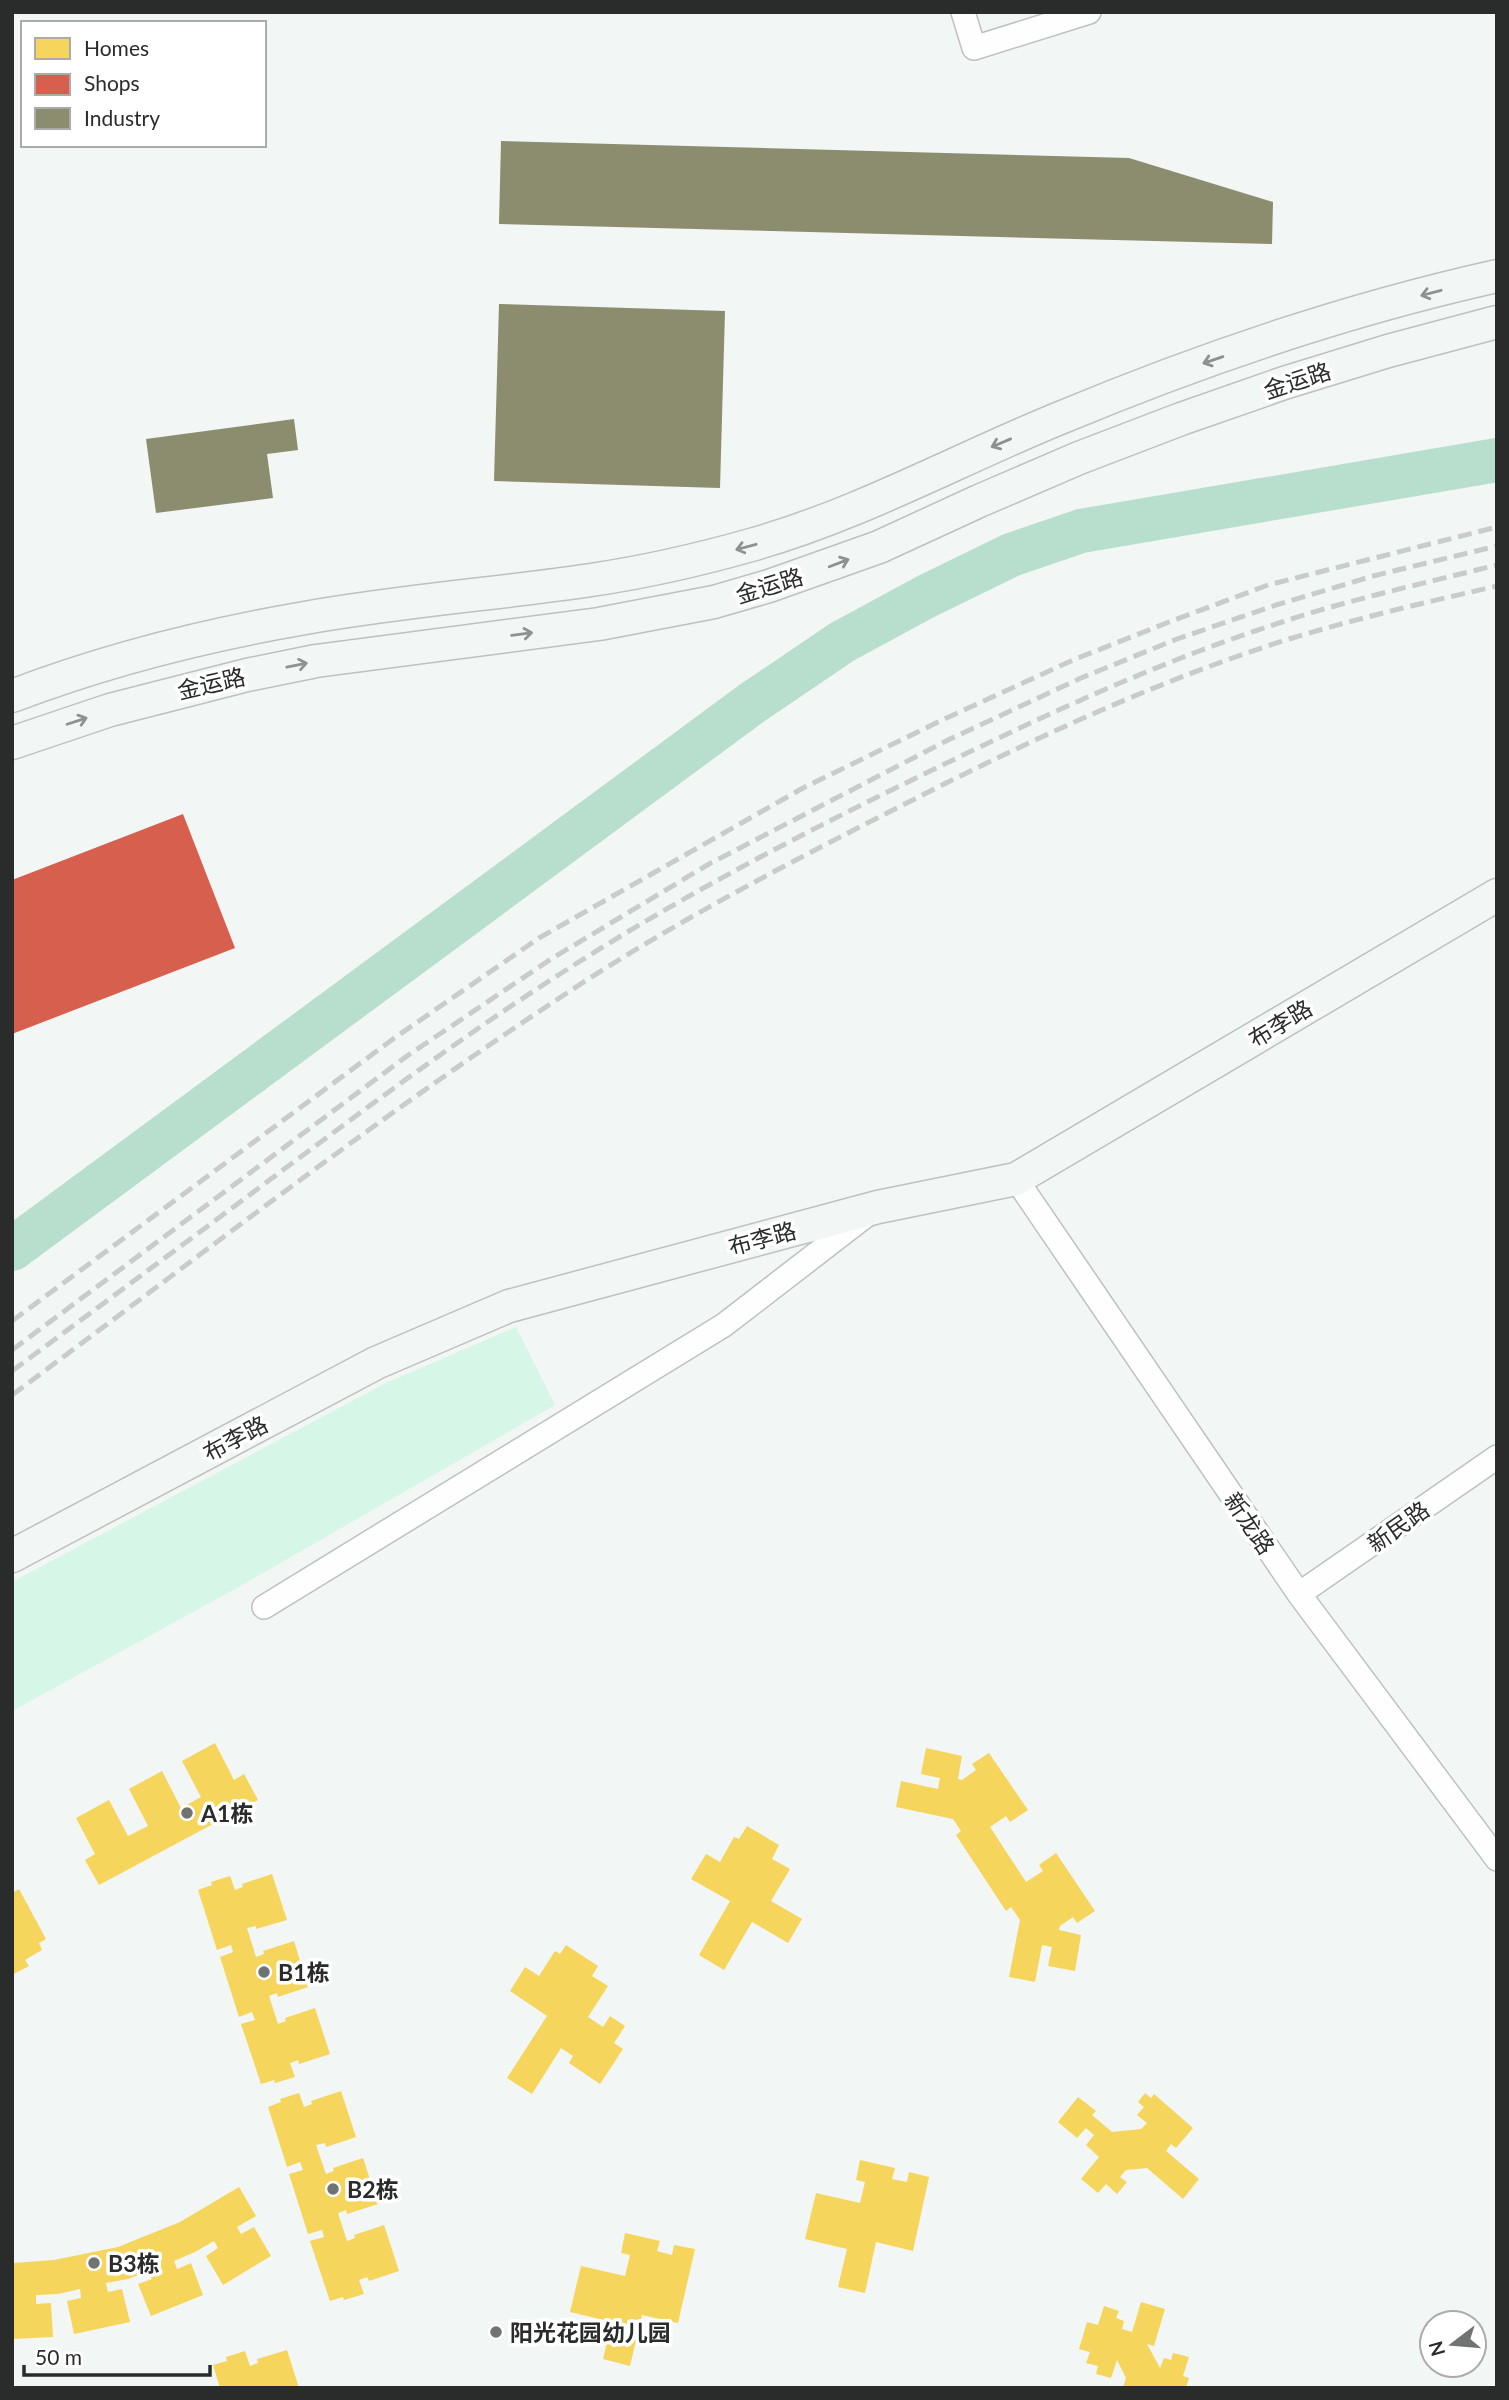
<svg xmlns="http://www.w3.org/2000/svg" width="1509" height="2400" font-family="Lato,'Noto Sans SC',sans-serif">
<rect width="100%" height="100%" fill="#f2f6f4"/>
<path fill="#d6f6e7" d="M 516,1327 L 555,1405 L 237,1588 L 12,1711 L 12,1582 L 386,1383 Z"/>
<path fill="#f6d55c" d="M 215,1743 L 234,1780 L 244,1774 L 258,1800 L 99,1885 L 85,1860 L 95,1854 L 76,1818 L 109,1800 L 128,1836 L 148,1826 L 129,1789 L 162,1771 L 181,1808 L 201,1797 L 182,1761 Z
M 926,1748 L 962,1756 L 958,1779 L 962,1780 L 976,1770 L 972,1764 L 989,1753 L 1028,1810 L 1010,1822 L 1006,1816 L 990,1827 L 1026,1882 L 1043,1871 L 1039,1865 L 1056,1853 L 1095,1911 L 1077,1923 L 1073,1917 L 1060,1926 L 1059,1930 L 1081,1935 L 1075,1971 L 1048,1966 L 1052,1947 L 1042,1945 L 1035,1982 L 1009,1977 L 1020,1920 L 1011,1907 L 1006,1911 L 956,1835 L 961,1831 L 953,1819 L 896,1807 L 901,1781 L 938,1789 L 940,1778 L 921,1774 Z
M 747,1826 L 779,1845 L 772,1859 L 790,1869 L 771,1901 L 802,1919 L 788,1943 L 752,1922 L 724,1970 L 699,1955 L 730,1901 L 691,1879 L 706,1854 L 720,1862 L 734,1837 L 739,1839 Z
M 272,1874 L 287,1920 L 256,1929 L 256,1926 L 247,1928 L 256,1957 L 264,1954 L 263,1951 L 294,1941 L 308,1987 L 278,1997 L 277,1993 L 269,1996 L 278,2024 L 286,2021 L 285,2018 L 315,2008 L 330,2054 L 299,2064 L 298,2060 L 290,2063 L 295,2077 L 275,2083 L 274,2080 L 261,2084 L 241,2024 L 255,2020 L 252,2012 L 239,2017 L 220,1957 L 233,1952 L 231,1945 L 217,1950 L 198,1890 L 212,1885 L 211,1882 L 230,1876 L 235,1890 L 243,1887 L 242,1884 Z
M 19,1889 L 46,1939 L 39,1943 L 42,1950 L 25,1960 L 29,1966 L 12,1975 L 12,1893 Z
M 566,1945 L 598,1966 L 592,1976 L 608,1986 L 588,2017 L 603,2027 L 610,2016 L 625,2026 L 614,2043 L 623,2049 L 600,2084 L 569,2063 L 573,2056 L 561,2048 L 532,2094 L 507,2078 L 547,2016 L 510,1991 L 525,1967 L 539,1976 L 555,1951 L 560,1954 Z
M 341,2091 L 356,2137 L 326,2147 L 325,2143 L 316,2145 L 326,2174 L 334,2171 L 333,2168 L 363,2158 L 378,2204 L 347,2214 L 346,2210 L 338,2213 L 347,2241 L 355,2238 L 354,2235 L 384,2225 L 399,2271 L 369,2281 L 367,2277 L 359,2280 L 364,2294 L 344,2300 L 343,2297 L 330,2301 L 310,2241 L 324,2237 L 322,2230 L 308,2234 L 289,2174 L 303,2170 L 300,2162 L 287,2167 L 268,2107 L 281,2102 L 280,2099 L 299,2093 L 304,2107 L 312,2104 L 311,2101 Z
M 1145,2093 L 1151,2098 L 1154,2094 L 1193,2128 L 1176,2148 L 1171,2144 L 1166,2151 L 1199,2179 L 1183,2199 L 1147,2168 L 1126,2170 L 1120,2177 L 1127,2182 L 1117,2194 L 1106,2184 L 1098,2193 L 1081,2179 L 1099,2157 L 1086,2145 L 1094,2135 L 1086,2128 L 1077,2138 L 1058,2122 L 1078,2097 L 1096,2111 L 1092,2115 L 1112,2132 L 1141,2129 L 1147,2123 L 1137,2115 L 1144,2107 L 1138,2102 Z
M 860,2160 L 895,2168 L 892,2179 L 907,2182 L 909,2172 L 929,2177 L 913,2251 L 876,2242 L 865,2293 L 838,2287 L 847,2249 L 805,2239 L 816,2193 L 860,2203 L 865,2182 L 856,2180 Z
M 239,2187 L 256,2216 L 237,2227 L 241,2234 L 254,2227 L 271,2256 L 223,2285 L 206,2256 L 218,2248 L 214,2241 L 195,2252 L 174,2261 L 177,2269 L 191,2263 L 203,2295 L 151,2316 L 138,2284 L 152,2279 L 148,2271 L 128,2279 L 106,2283 L 108,2292 L 122,2289 L 130,2322 L 74,2334 L 67,2301 L 81,2298 L 80,2289 L 58,2294 L 36,2295 L 36,2304 L 51,2303 L 53,2337 L 12,2339 L 12,2263 L 54,2260 L 118,2247 L 180,2222 Z
M 625,2233 L 660,2241 L 657,2251 L 672,2255 L 674,2245 L 695,2249 L 678,2323 L 642,2315 L 630,2366 L 603,2359 L 612,2322 L 570,2312 L 581,2266 L 625,2276 L 630,2255 L 621,2253 Z
M 1141,2302 L 1165,2309 L 1154,2346 L 1147,2344 L 1160,2368 L 1164,2358 L 1171,2360 L 1173,2353 L 1189,2357 L 1183,2376 L 1189,2378 L 1186,2388 L 1123,2388 L 1126,2378 L 1117,2360 L 1111,2378 L 1096,2374 L 1098,2366 L 1086,2363 L 1090,2352 L 1079,2349 L 1087,2322 L 1098,2325 L 1104,2306 L 1119,2311 L 1116,2318 L 1124,2321 L 1122,2329 L 1132,2332 Z
M 287,2350 L 299,2388 L 220,2388 L 213,2365 L 227,2361 L 226,2357 L 245,2351 L 250,2366 L 258,2363 L 257,2359 Z"/>
<path fill="#d6604d" d="M 183,814 L 235,948 L 12,1034 L 12,880 Z"/>
<path fill="#8c8c6e" d="M 501,141 L 1129,158 L 1273,202 L 1272,244 L 499,224 Z
M 499,304 L 725,311 L 720,488 L 494,481 Z
M 294,419 L 298,450 L 267,454 L 273,498 L 156,513 L 146,439 Z"/>
<g fill="none" stroke-linecap="round" stroke-linejoin="round">
<path stroke="#b8dfcd" stroke-width="44" d="M 12,1249 L 752,703 L 842,642 L 925,597 L 1011,555 L 1081,531 L 1497,460"/>
<defs>
<path id="minor" d="M 963,12 L 974,48 L 1089,12
M 1016,1179 L 1299,1594 L 1497,1859
M 1299,1594 L 1497,1457
M 264,1607 L 724,1325 L 868,1214"/>
<path id="secondary" d="M 12,696 C 106,660 206,635 305,618 C 400,601 496,594 591,580 C 645,572 698,560 751,545 C 858,515 957,460 1060,418 C 1199,360 1349,309 1497,276
M 12,743 L 110,710 L 247,675 L 316,661 L 599,624 L 714,602 L 769,586 L 879,547 L 979,501 L 1079,458 L 1181,419 L 1284,383 L 1388,351 L 1497,322
M 12,1556 L 376,1363 L 509,1306 L 878,1207 L 1016,1179 L 1497,895"/>
</defs>
<use href="#minor" stroke="#bec1bf" stroke-width="26"/>
<use href="#secondary" stroke="#bec1bf" stroke-width="35"/>
<use href="#minor" stroke="#fdfefd" stroke-width="23"/>
<use href="#secondary" stroke="#f2f6f4" stroke-width="32"/>
<path stroke="#caccca" stroke-width="5" stroke-dasharray="14 7" stroke-linecap="butt" d="M 12,1321 L 393,1039 L 539,938 L 803,788 L 938,722 L 1073,660 L 1169,622 L 1268,585 L 1497,527
M 12,1350 L 407,1056 L 551,959 L 709,864 L 948,740 L 1081,678 L 1177,639 L 1276,605 L 1373,576 L 1497,546
M 12,1371 C 104,1303 196,1235 287,1167 C 377,1100 466,1034 560,974 C 673,901 791,839 912,780 C 1032,721 1154,663 1282,622 C 1352,599 1425,583 1497,565
M 12,1395 C 196,1259 376,1118 567,993 C 670,925 779,868 889,812 C 1018,746 1150,683 1289,639 C 1358,618 1427,602 1497,586"/>
</g>
<defs><path id="oneway-shaft" d="M-6 0H5M1.5-3L5.5 0L1.5 3" fill="none" stroke-width="1.6" stroke-linecap="round" stroke-linejoin="round" transform="scale(1.75)"/></defs>
<g stroke="#8e9190">
<use href="#oneway-shaft" transform="translate(1431 293) rotate(165)"/>
<use href="#oneway-shaft" transform="translate(1213 360) rotate(161)"/>
<use href="#oneway-shaft" transform="translate(1001 443) rotate(157)"/>
<use href="#oneway-shaft" transform="translate(746 547) rotate(165)"/>
<use href="#oneway-shaft" transform="translate(839 563) rotate(-21)"/>
<use href="#oneway-shaft" transform="translate(522 634) rotate(-7)"/>
<use href="#oneway-shaft" transform="translate(297 665) rotate(-11)"/>
<use href="#oneway-shaft" transform="translate(77 721) rotate(-18)"/>
</g>
<g fill="#707371" stroke="#fff" stroke-width="2.5">
<circle cx="187" cy="1813" r="7"/>
<circle cx="264" cy="1972" r="7"/>
<circle cx="333" cy="2189" r="7"/>
<circle cx="94" cy="2263" r="7"/>
<circle cx="496" cy="2332" r="7"/>
</g>
<g text-anchor="middle" dominant-baseline="central" stroke-width="7" stroke-linejoin="round" paint-order="stroke">
<g font-size="23" fill="#2a2c2b" stroke="#fff">
<text transform="translate(1297 380) rotate(-18)">金运路</text>
<text transform="translate(769 585) rotate(-17)">金运路</text>
<text transform="translate(211 683) rotate(-13)">金运路</text>
<text transform="translate(1280 1023) rotate(-31)">布李路</text>
<text transform="translate(762 1238) rotate(-15)">布李路</text>
<text transform="translate(235 1438) rotate(-28)">布李路</text>
<text transform="translate(1250 1523) rotate(56)">新龙路</text>
<text transform="translate(1398 1526) rotate(-35)">新民路</text>
</g>
<g font-size="23" font-weight="bold" fill="#2a2c2b" stroke="#fff" text-anchor="start">
<text x="201" y="1813">A1栋</text>
<text x="278" y="1972">B1栋</text>
<text x="347" y="2189">B2栋</text>
<text x="108" y="2263">B3栋</text>
<text x="510" y="2332">阳光花园幼儿园</text>
</g>
</g>
<rect width="1509" height="2400" fill="none" stroke="#2a2c2b" stroke-width="28"/>
<rect x="21" y="21" width="245" height="126" fill="#ffffff" stroke="#aaabaa" stroke-width="2"/>
<rect x="35" y="38" width="35" height="21" fill="#f6d55c" stroke="#aaabaa" stroke-width="2"/>
<text x="84" y="56" font-size="21" fill="#2a2c2b">Homes</text>
<rect x="35" y="74" width="35" height="21" fill="#d6604d" stroke="#aaabaa" stroke-width="2"/>
<text x="84" y="91" font-size="21" fill="#2a2c2b">Shops</text>
<rect x="35" y="108" width="35" height="21" fill="#8c8c6e" stroke="#aaabaa" stroke-width="2"/>
<text x="84" y="126" font-size="21" fill="#2a2c2b">Industry</text>
<g transform="translate(1453 2344) rotate(254)"><circle r="33" fill="#ffffff" stroke="#aaabaa" stroke-width="2"/>
<path d="M0-5L12 26L0 18L-12 26Z" fill="#707371"/>
<text y="-10" font-size="19" font-weight="bold" text-anchor="middle" fill="#2a2c2b">N</text>
</g>
<path d="M24 2365v10h186v-10" fill="none" stroke="#2a2c2b" stroke-width="3.5"/>
<text x="35" y="2365" font-size="21" fill="#2a2c2b" stroke="#ffffff" stroke-width="5" paint-order="stroke">50 m</text>
</svg>
